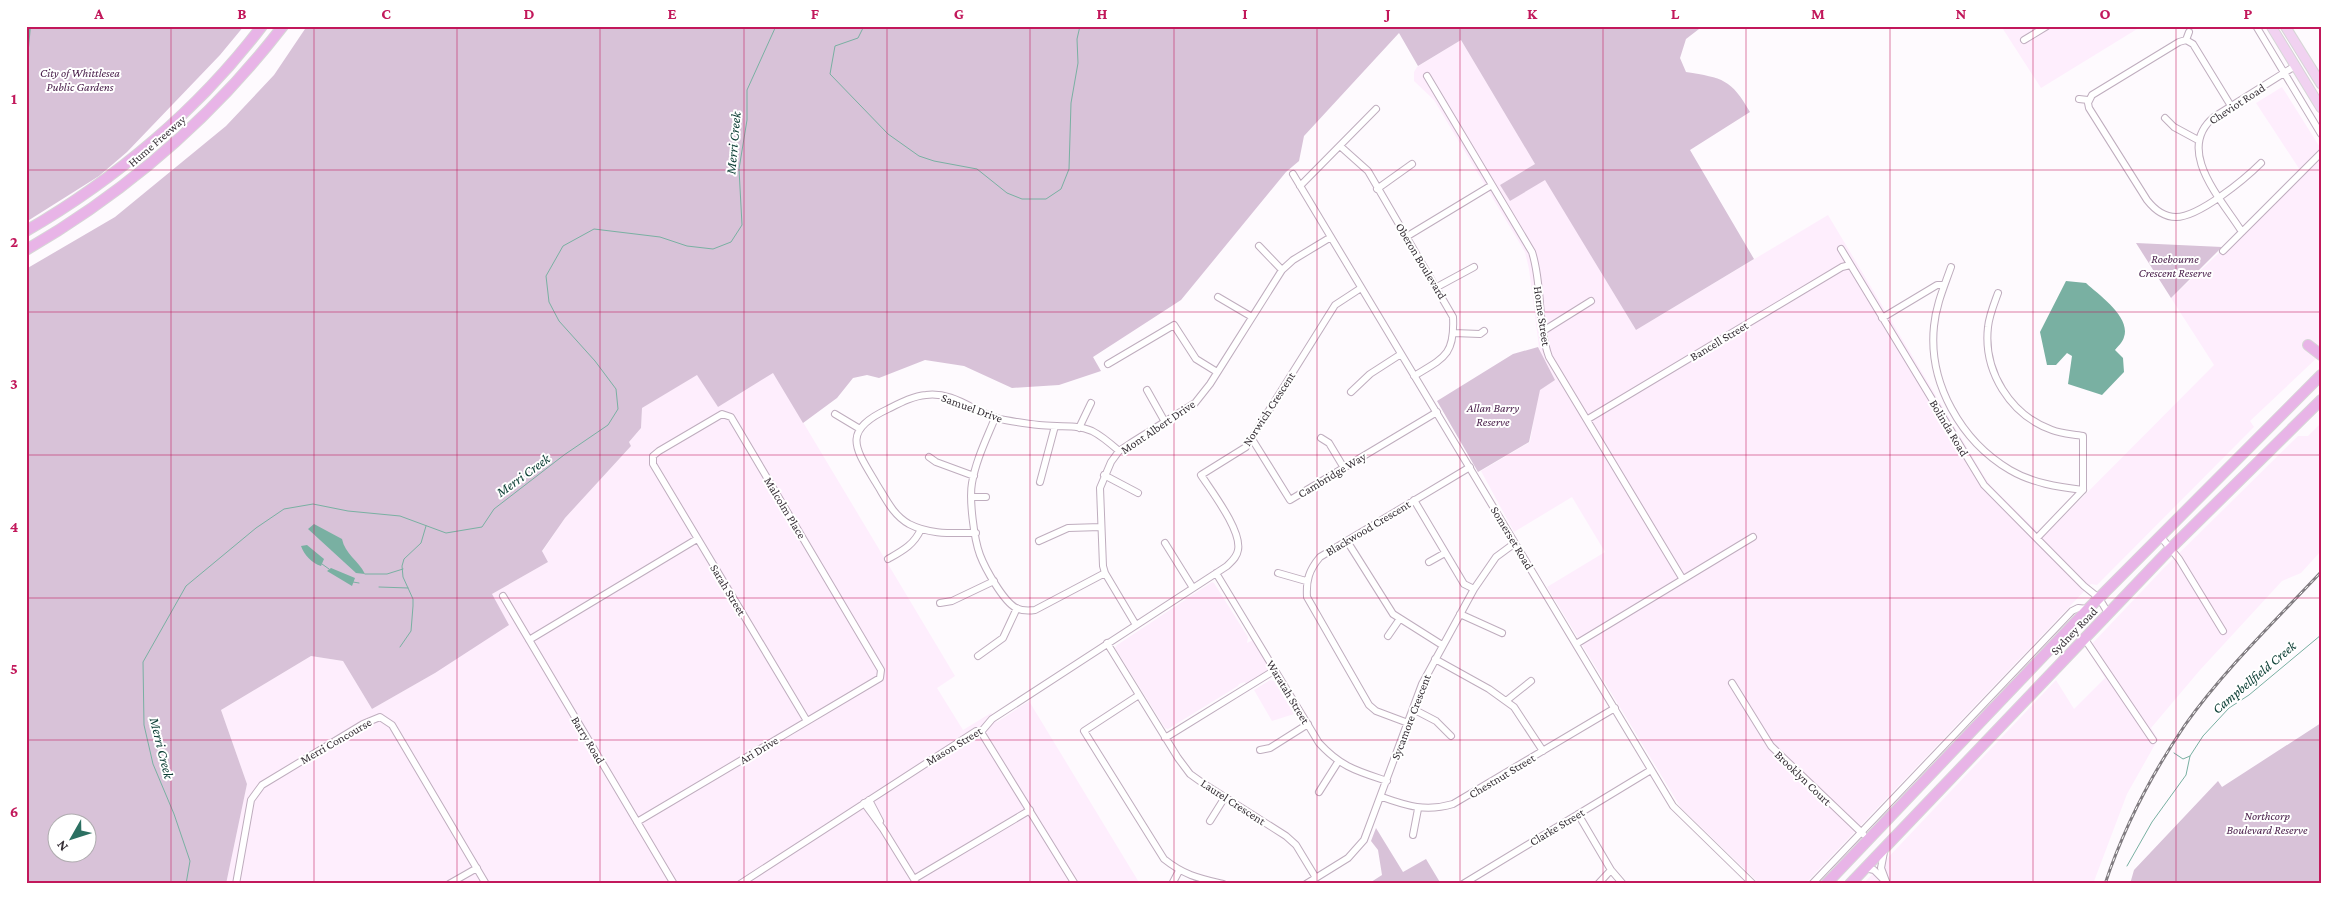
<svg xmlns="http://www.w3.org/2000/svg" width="2347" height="910" font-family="'Crimson Pro',serif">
<rect width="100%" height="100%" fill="#fefafe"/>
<path fill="#feeefd" d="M 2001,26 L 2142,26 L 2041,88 Z
M 1461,40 L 1535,164 L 1500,185 L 1510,201 L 1545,179 L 1636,330 L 1828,215 L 1984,476 L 1991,486 L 2043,537 L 2214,365 L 2171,298 L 2321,157 L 2321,354 L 2250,421 L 2254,427 L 2097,585 L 2091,584 L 1805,884 L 1760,884 L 1681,808 L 1547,587 L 1605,552 L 1572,497 L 1514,532 L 1481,471 L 1530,442 L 1539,388 L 1555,380 L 1544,361 L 1539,347 L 1529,269 L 1525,252 L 1434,100 L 1414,81 L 1414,72 L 1417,67 Z
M 2282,87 L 2321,149 L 2300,170 L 2256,103 Z
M 773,372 L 955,676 L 937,688 L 963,730 L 991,713 L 997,722 L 1029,701 L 1140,884 L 226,884 L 247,784 L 221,710 L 311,656 L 343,661 L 372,709 L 435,673 L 492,594 L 548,562 L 542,552 L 565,518 L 631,446 L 629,442 L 641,428 L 642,408 L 698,374 L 718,407 Z
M 2321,423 L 2321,551 L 2301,573 L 2282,581 L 2200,670 L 2151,728 L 2158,739 L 2127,794 L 2093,884 L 1863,884 L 2056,680 L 2074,709 L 2105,678 L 2087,649 L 2162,570 L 2298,436 L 2308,436 Z
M 1212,582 L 1214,583 L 1248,637 L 1247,643 L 1253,640 L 1268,666 L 1269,671 L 1247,685 L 1245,682 L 1239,684 L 1238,686 L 1168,729 L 1165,728 L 1115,648 L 1117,645 Z
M 1270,680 L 1274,681 L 1294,714 L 1272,721 L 1254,690 Z"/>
<path fill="#d8c2d8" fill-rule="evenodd" d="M 26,26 L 244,26 L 220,55 L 127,152 L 99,176 L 26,222 Z
M 307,26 L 1697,26 L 1699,29 L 1686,39 L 1680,58 L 1686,72 C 1723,78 1731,79 1750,112 L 1690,150 L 1754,259 L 1636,330 L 1545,180 L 1510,201 L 1500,185 L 1535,164 L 1461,40 L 1418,66 L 1399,33 L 1304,136 L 1299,161 L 1286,172 L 1181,300 L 1093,357 L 1101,371 L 1059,385 L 1012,388 L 964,366 L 925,360 L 879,378 L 867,375 L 853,378 L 837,398 L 803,423 L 773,373 L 718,407 L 697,375 L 642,408 L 641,428 L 629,442 L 631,446 L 565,518 L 542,551 L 548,562 L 492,594 L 509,625 L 435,673 L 372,709 L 343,661 L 311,656 L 221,710 L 247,784 L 226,884 L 26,884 L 26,269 L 115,217 L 226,126 L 274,75 ZM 58,822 L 88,822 L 88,852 L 58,852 Z
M 2136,243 L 2222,247 L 2171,298 Z
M 1538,347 L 1555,380 L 1540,390 L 1529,442 L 1478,472 L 1437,401 L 1513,354 Z
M 2321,723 L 2321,884 L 2130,884 L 2134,870 L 2218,781 L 2222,787 Z
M 1376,828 L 1403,872 L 1426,859 L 1441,884 L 1368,884 L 1382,875 L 1378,850 L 1371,841 Z"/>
<path fill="#79b0a2" d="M 26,26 L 31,26 L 26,80 Z
M 2066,281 L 2086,283 C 2099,295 2131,317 2124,337 C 2123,342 2118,346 2115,350 L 2123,358 L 2124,372 L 2102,395 L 2068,384 L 2072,356 L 2067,353 L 2056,365 L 2047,365 L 2040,332 Z
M 314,524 L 342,539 C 345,554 358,560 365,574 L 356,573 L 308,529 Z
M 307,545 L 324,559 L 321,566 C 312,563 304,555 301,546 Z
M 331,568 L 355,578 L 352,586 L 327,571 Z"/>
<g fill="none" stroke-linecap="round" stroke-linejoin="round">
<path stroke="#79b0a2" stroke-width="1" d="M 864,26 L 858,38 L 835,46 L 830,74 L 888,134 L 919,156 L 934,161 L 977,169 L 1007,193 L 1022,199 L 1046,199 L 1061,189 L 1069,169 L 1071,103 L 1078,63 L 1077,39 L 1080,26
M 322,564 L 329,569
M 365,574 L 387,574 L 403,569
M 353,582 L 359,583
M 379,587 L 408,588
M 400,647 L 411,631 L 413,606 L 413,599 L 403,577 L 402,566 L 404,559 L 421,543 L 426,526
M 2174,753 L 2183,759 L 2190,756
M 2127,866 L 2152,822 L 2186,775 L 2190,756 L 2203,736 L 2229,708 L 2249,695 L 2321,635
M 186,884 L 190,861 L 174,814 L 153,764 L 144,725 L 143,662 L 186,586 L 256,528 L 284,509 L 313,504 L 348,511 L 400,516 L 446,533 L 482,527 L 494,509 L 564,455 L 608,425 L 618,409 L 616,389 L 595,361 L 559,321 L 549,302 L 546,276 L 563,246 L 594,229 L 660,237 L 687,246 L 713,249 L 731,242 L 742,225 L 739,169 L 747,120 L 747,90 L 776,26"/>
<defs>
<path id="minor" d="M 2256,26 L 2321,134
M 2024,40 L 2047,26
M 2186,40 L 2189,32
M 1427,76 L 1532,252 C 1543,286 1537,324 1549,357 L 1682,578
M 2079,99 L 2088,100
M 2231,106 L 2193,44 L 2186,40 L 2179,42 L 2092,95 L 2088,103 L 2089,108 L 2147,200 C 2154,209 2163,217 2176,217 C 2199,217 2245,179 2261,163
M 2165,118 L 2174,127 L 2198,140
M 1340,146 L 1368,171 L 1453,317 C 1455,355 1444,358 1414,376
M 1293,174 L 1673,806 L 1753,884
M 1300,186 L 1376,109
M 1377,189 L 1412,164
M 2242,232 C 2222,200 2174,150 2214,117 L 2295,66
M 1406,237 L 1492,185
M 1259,246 L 1282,270
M 1841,249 L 1984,485 L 2084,586 L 2099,598 L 2108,613
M 2223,251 L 2321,153
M 1951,267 C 1944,287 1936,305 1934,326 C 1928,383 1961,441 2010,470 C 2032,483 2058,487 2083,490
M 1437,287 L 1474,267
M 1998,293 C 1994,304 1989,316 1988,327 C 1983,371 2010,415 2052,430 C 2062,434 2073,434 2083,436 L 2083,490
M 1218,297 L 1252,317
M 1882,318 L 1937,285 L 1944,285
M 1543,331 L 1591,301
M 1454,333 L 1480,334 L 1484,331
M 1108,364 L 1174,325 L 1196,359 L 1217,372
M 1147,390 L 1165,422
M 1351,392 L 1370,374 L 1401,354
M 835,414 L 860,429
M 995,418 C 986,440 976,460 972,483 C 969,499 974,539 980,555 C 985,568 1003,601 1016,608 C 1022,611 1028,611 1035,610 L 1105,573
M 1588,419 L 1842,267 L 1850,265
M 1079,428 L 1091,403
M 1321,438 L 1329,443 L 1344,468
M 1252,439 L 1290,500 L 1437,412
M 929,457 L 936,462 L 974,476
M 1104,475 L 1138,493
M 1040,482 L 1055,426
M 971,497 L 986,497
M 1414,500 L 1464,584 L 1474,589
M 976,533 C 953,533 930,535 909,524 C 893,515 886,499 876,483 C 855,448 841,431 888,409 C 900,403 913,396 926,395 C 956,391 978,416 1005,420 C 1016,422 1028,424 1039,425 C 1056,427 1076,424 1092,431 C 1102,436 1111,444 1119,451
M 2160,536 L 2179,559 L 2223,631
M 2037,538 L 2083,490
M 1039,541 L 1068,528 L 1101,527
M 1347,541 L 1393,614 L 1442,645
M 1165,543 L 1193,588
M 888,559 C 902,551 914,545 921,529
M 1429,562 L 1445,553
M 1216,573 L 1319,743 C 1341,767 1357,771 1387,781
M 1278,573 L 1306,581
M 503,596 L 674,884
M 940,603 L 952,601 L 994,581
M 1460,614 L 1502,633
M 1136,625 L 1105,573 L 1103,566 L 1100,488 L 1111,462 L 1119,451 L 1131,443 L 1195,403 L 1210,384 L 1282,270 L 1293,260 L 1331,237
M 1388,636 L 1399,620
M 2084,638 L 2153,740
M 529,640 L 697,539
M 1107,643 L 1178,758 L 1190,774 L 1204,784 L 1286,836 L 1296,845 L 1316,878
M 1576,644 L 1753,537
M 978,656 L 1003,638 L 1017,608
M 1435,659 L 1489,689 L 1514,707 L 1543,751
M 1732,683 L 1771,746 L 1863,834
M 1139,695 L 1084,731 L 1164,859 C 1184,875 1198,878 1223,884
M 1506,701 L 1531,681
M 1413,709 L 1436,721 L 1451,736
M 1408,723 L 1376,711 L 1369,705 L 1307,597 C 1306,580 1309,570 1320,557 L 1470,467
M 981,732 L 1075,884
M 1165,738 L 1275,670
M 1260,750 L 1270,748 L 1308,724
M 1319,792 L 1338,762
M 1382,797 C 1407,806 1426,812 1453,804 L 1615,708
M 869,800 L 880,821
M 864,803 L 883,829 L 917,884
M 1578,814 L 1611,870 L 1623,884
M 1210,821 L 1225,797
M 637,822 L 880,678 L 881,670 L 731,417 L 722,414 L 659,451 L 653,456 L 653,464 L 807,721
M 1413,835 L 1418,809
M 1884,852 L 1881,868 L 1887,884
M 1865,868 L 1874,870 L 1883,879
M 914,879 L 1030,810
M 236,884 L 251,800 L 262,785 L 363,724 L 380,717 L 392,725 L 486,884
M 449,884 L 477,868
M 740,884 L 976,731 L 981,732 L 992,719 L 1227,566 C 1232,561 1237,557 1238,550 C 1242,531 1212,492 1201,475 L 1246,447 L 1335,305 L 1361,288
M 1172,884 L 1179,871
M 1306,884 L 1348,858 L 1364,840 L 1422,684 L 1474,589 L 1496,557 L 1515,543
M 1463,884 L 1651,770
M 1598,884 L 1611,870
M 1812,884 L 2072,611 L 2078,608 L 2088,609"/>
<path id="major" d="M 2271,26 L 2321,108
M 2285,26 L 2321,84"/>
<path id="highway" d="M 26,231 C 116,179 199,109 262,26
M 26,250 C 126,192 212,118 283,26
M 2308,345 L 2321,355
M 1826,884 L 2088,609 L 2321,375
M 1850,884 L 2170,549 L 2321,400"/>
</defs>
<use href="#minor" stroke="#bfadbe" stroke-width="8"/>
<use href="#major" stroke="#d7d6d7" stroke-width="11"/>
<use href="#highway" stroke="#d7d6d7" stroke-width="12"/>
<use href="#minor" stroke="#fff" stroke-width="6"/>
<use href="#major" stroke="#f1d2f1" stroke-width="9"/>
<use href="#highway" stroke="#e8b4e7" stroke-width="10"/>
<defs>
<path id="rail" d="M 2105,884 C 2124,827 2151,775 2185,725 C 2224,670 2275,621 2321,572"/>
</defs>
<use href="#rail" stroke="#817c81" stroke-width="3"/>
<use href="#rail" stroke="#fff" stroke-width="1" stroke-dasharray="4" stroke-linecap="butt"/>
</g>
<path fill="none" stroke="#c2185b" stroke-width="1" stroke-opacity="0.55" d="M 171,26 L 171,884M 314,26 L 314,884M 457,26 L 457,884M 600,26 L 600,884M 744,26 L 744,884M 887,26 L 887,884M 1030,26 L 1030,884M 1174,26 L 1174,884M 1317,26 L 1317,884M 1460,26 L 1460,884M 1603,26 L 1603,884M 1746,26 L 1746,884M 1890,26 L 1890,884M 2033,26 L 2033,884M 2176,26 L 2176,884M 26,170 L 2321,170M 26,312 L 2321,312M 26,455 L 2321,455M 26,598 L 2321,598M 26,740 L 2321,740"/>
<g text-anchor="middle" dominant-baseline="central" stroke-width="4" stroke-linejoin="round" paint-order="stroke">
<g font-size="12" font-style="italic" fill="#461b47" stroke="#fff">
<text x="80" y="73">City of Whittlesea<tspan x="80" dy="14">Public Gardens</tspan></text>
<text x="2175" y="259">Roebourne<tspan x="2175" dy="14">Crescent Reserve</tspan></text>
<text x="1493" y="408">Allan Barry<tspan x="1493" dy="14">Reserve</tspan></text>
<text x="2267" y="816">Northcorp<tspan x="2267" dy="14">Boulevard Reserve</tspan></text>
</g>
<g font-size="12" fill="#373037" stroke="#fff">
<text transform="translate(2237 104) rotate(-33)">Cheviot Road</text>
<text transform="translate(157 141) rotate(-41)">Hume Freeway</text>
<text transform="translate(1421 261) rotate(59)">Oberon Boulevard</text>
<text transform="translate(1542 316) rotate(82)">Horne Street</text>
<text transform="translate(1719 341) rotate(-31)">Bancell Street</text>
<text transform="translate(972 408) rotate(20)">Samuel Drive</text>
<text transform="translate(1269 409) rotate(-57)">Norwich Crescent</text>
<text transform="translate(1158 427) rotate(-34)">Mont Albert Drive</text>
<text transform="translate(1949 428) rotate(59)">Bolinda Road</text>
<text transform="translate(1332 475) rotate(-31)">Cambridge Way</text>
<text transform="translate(785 508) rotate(59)">Malcolm Place</text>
<text transform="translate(1368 528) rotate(-31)">Blackwood Crescent</text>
<text transform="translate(1512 538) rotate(59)">Somerset Road</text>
<text transform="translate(728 590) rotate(59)">Sarah Street</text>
<text transform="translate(2074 631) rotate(-46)">Sydney Road</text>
<text transform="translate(1288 692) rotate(59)">Waratah Street</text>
<text transform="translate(1411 717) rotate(-69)">Sycamore Crescent</text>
<text transform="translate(588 740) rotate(59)">Barry Road</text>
<text transform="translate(336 741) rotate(-30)">Merri Concourse</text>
<text transform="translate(954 746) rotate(-31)">Mason Street</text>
<text transform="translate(759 750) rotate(-31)">Ari Drive</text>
<text transform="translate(1502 776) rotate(-31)">Chestnut Street</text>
<text transform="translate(1803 778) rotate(44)">Brooklyn Court</text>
<text transform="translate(1233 802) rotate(33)">Laurel Crescent</text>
<text transform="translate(1557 827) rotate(-31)">Clarke Street</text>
</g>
<g font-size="14" font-style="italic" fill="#0e4037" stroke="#fff">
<text transform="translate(733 143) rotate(-85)">Merri Creek</text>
<text transform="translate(523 475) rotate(-36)">Merri Creek</text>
<text transform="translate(2254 677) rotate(-40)">Campbellfield Creek</text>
<text transform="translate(162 748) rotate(76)">Merri Creek</text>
</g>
</g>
<rect width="2347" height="910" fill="none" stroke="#ffffff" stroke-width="55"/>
<g transform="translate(72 838) rotate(231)"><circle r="24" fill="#ffffff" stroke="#afacaf"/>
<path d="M0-4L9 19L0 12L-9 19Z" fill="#2c7062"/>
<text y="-8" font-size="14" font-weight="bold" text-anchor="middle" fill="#373037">N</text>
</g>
<rect x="28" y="28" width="2292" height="854" fill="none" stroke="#c2185b" stroke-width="2"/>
<g font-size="16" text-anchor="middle" font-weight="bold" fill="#c2185b">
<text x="99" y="19">A</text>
<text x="242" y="19">B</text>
<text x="386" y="19">C</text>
<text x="529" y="19">D</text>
<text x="672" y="19">E</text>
<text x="815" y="19">F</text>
<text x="959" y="19">G</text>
<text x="1102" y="19">H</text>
<text x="1245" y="19">I</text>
<text x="1388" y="19">J</text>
<text x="1532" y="19">K</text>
<text x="1675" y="19">L</text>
<text x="1818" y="19">M</text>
<text x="1961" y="19">N</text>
<text x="2105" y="19">O</text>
<text x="2248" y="19">P</text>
<text x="14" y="104">1</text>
<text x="14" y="247">2</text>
<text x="14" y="389">3</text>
<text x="14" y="532">4</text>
<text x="14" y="674">5</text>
<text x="14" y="817">6</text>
</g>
</svg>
